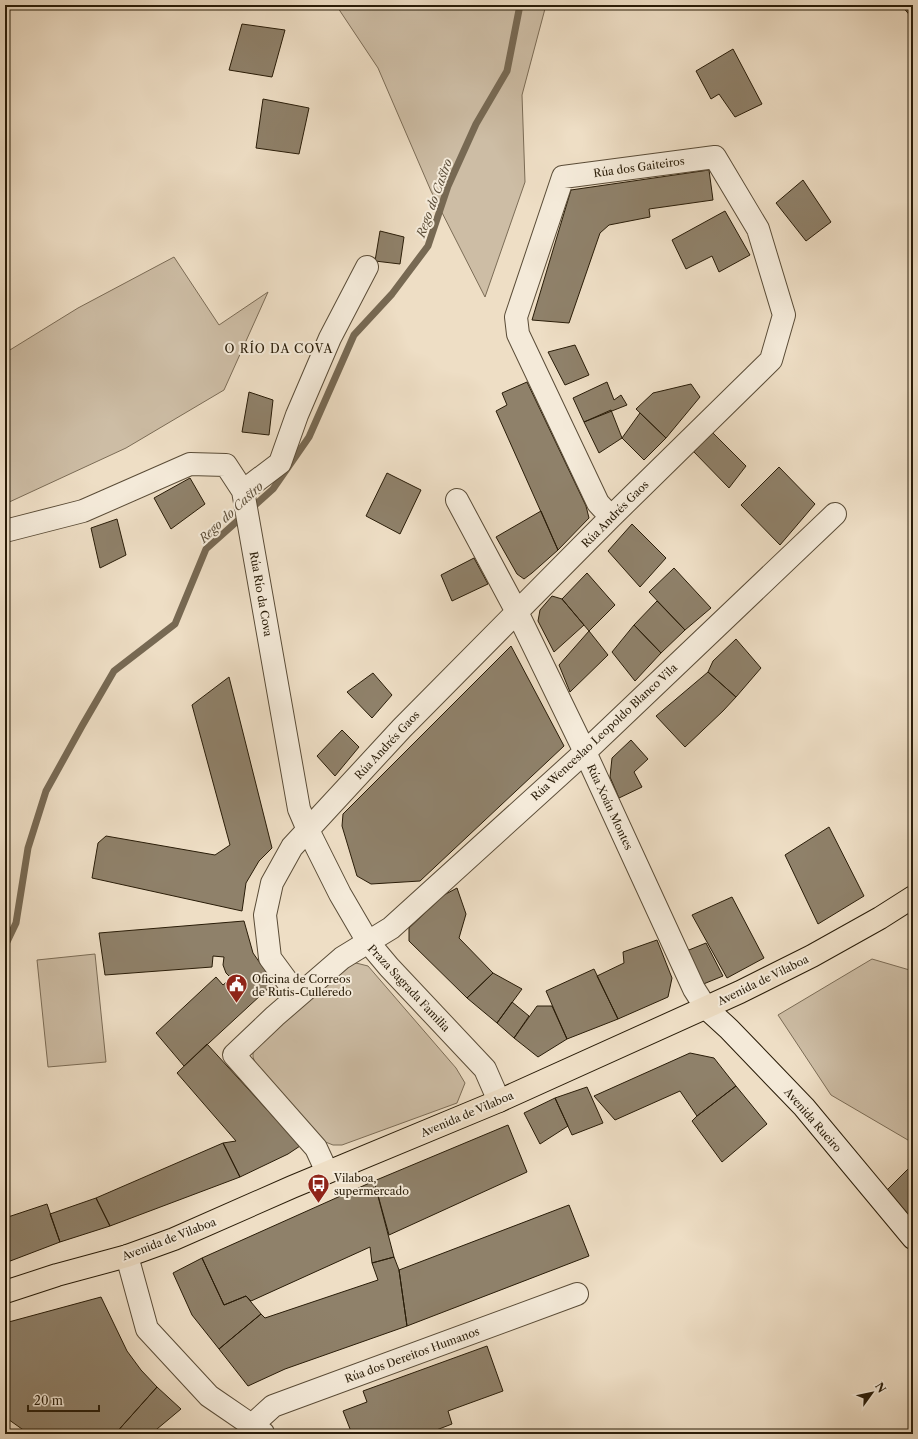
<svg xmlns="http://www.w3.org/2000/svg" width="918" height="1439" font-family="'Libre Caslon Text',serif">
<rect width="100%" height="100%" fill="#eedec5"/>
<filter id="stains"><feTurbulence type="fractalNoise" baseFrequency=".005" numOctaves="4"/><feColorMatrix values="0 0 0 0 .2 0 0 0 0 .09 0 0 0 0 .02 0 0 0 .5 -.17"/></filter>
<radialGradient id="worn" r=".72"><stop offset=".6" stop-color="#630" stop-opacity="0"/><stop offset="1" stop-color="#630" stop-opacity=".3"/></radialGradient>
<path fill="#cdbda5" stroke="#7b6c56" d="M 336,5 L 546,5 L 522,95 L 525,182 L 485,297 L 431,191 L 378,68 Z
M 174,257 L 219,325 L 268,292 L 224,390 L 126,448 L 5,504 L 5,353 L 78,308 Z
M 95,954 L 106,1062 L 48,1067 L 37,960 Z
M 872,959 L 913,971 L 913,1143 L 831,1095 L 778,1015 Z
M 356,963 L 368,966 L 456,1068 L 465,1083 L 457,1103 L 342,1145 L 333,1145 L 323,1141 L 257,1068 L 253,1057 L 253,1049 L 343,967 Z"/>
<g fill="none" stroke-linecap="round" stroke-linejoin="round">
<path stroke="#776953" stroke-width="7" d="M 5,946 L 16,923 L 28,848 L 46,791 L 82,726 L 114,671 L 175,624 L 206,549 L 273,489 L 309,437 L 354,335 L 392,294 L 428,246 L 448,186 L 476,124 L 507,71 L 520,5"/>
</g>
<path fill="#8f816a" stroke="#291c08" d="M 901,5 L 913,5 L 913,19 Z
M 242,24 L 285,30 L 272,77 L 229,70 Z
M 733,49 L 762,104 L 735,117 L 719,94 L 711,99 L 696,71 Z
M 263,99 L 309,108 L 299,154 L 256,148 Z
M 709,170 L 713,200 L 649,209 L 650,217 L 609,225 L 600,233 L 569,323 L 532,320 L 571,190 Z
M 803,180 L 831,222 L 806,241 L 776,203 Z
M 725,211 L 750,255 L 719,272 L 712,256 L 686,269 L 672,240 Z
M 380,231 L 404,237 L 400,264 L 375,261 Z
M 575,345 L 589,375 L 565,385 L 548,352 Z
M 527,382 L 586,506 L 589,518 L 558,550 L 496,411 L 507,405 L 502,393 Z
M 607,382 L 614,400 L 621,395 L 627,405 L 584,422 L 573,398 Z
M 691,384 L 700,397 L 666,438 L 636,409 L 653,393 Z
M 249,392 L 273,400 L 269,435 L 242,432 Z
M 611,410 L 622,438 L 599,453 L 584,422 Z
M 640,413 L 666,438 L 644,460 L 622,438 Z
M 711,431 L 746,466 L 729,488 L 694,452 Z
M 779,467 L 815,504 L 780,545 L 741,505 Z
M 387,473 L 421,490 L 400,534 L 366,516 Z
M 190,478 L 205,504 L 171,529 L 154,498 Z
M 541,511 L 558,550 L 532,573 L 524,579 L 517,574 L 496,537 Z
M 117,519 L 126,555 L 100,568 L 91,528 Z
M 632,524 L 666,558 L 640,587 L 608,551 Z
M 474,558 L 488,584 L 452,601 L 441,575 Z
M 674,568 L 711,608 L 685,630 L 649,592 Z
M 587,573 L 615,605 L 589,631 L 562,599 Z
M 552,596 L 562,599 L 584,625 L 554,652 L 538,621 L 540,610 Z
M 657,601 L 685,630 L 661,653 L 634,625 Z
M 634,625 L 661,653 L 635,681 L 612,652 Z
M 589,631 L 608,655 L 570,692 L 559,665 Z
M 736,639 L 761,668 L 736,697 L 708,672 L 713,661 Z
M 511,646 L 564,746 L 420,881 L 371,884 L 357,876 L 342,826 L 343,814 Z
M 708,672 L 736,697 L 723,711 L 685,747 L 656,716 Z
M 373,673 L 392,695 L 372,718 L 347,692 Z
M 229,677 L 272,848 L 259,861 L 246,883 L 242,911 L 92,878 L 98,843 L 106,836 L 215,855 L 230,845 L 192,705 Z
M 342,730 L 359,747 L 335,776 L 317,756 Z
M 631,740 L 648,759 L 634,772 L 642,787 L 619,798 L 610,777 L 612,758 Z
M 829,827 L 864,896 L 818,924 L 785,855 Z
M 457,888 L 466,914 L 459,938 L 493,973 L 467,998 L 409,941 L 409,928 L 444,895 Z
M 732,897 L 764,958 L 727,978 L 692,915 Z
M 244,921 L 253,953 L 274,983 L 184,1066 L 156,1033 L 216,977 L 223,985 L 231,978 L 226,973 L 223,965 L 224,957 L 213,956 L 212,967 L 105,975 L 99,933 Z
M 657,940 L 672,978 L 668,997 L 618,1019 L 597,976 L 624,963 L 623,952 Z
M 706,943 L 723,976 L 701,985 L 684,952 Z
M 594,969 L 618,1019 L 567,1039 L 546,991 Z
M 493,973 L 522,989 L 497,1023 L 467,998 Z
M 512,1002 L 529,1016 L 514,1038 L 497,1023 Z
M 537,1006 L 552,1006 L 567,1039 L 538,1057 L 514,1038 Z
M 207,1044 L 280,1124 L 300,1146 L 288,1154 L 240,1177 L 223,1143 L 236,1141 L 177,1073 Z
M 690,1053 L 714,1058 L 736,1086 L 697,1116 L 680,1091 L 615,1120 L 594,1096 Z
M 736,1086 L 767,1124 L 722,1162 L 692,1121 L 697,1116 Z
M 587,1087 L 603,1123 L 572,1135 L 555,1098 Z
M 555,1098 L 568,1126 L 540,1144 L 524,1113 Z
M 508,1125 L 527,1172 L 389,1235 L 374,1181 Z
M 223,1143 L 240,1177 L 110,1226 L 96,1198 Z
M 912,1165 L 913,1220 L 908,1225 L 883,1194 Z
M 374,1181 L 394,1257 L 372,1263 L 370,1247 L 251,1301 L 246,1296 L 224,1305 L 202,1258 Z
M 96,1198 L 110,1226 L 60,1242 L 50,1214 Z
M 47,1204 L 60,1242 L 5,1263 L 5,1218 Z
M 569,1205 L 589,1256 L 407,1326 L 399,1270 Z
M 394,1257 L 399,1270 L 407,1326 L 285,1369 L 248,1386 L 219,1349 L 261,1314 L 265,1318 L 378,1280 L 372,1263 Z
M 202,1258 L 224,1305 L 246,1296 L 261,1314 L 219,1349 L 192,1315 L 173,1273 Z
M 101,1297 L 127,1351 L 141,1370 L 157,1387 L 115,1434 L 29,1434 L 5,1417 L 5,1323 Z
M 487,1346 L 503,1391 L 448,1411 L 452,1424 L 426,1434 L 352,1434 L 343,1411 L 367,1402 L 363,1391 Z
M 157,1387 L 181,1409 L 151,1434 L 115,1434 Z"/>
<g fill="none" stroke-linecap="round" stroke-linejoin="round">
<defs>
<path id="street" d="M 243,491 L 280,463 L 297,415 L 330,338 L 367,267
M 457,500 L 517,612 L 585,752 L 694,989 L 706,1008
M 5,531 L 83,511 L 190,464 L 226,465 L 243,491 L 299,809 L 308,830 L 340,894 L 368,942 L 389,967 L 485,1069 L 499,1101
M 298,996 L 270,958 L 265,915 L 272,883 L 292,847 L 402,728 L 611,517 L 771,360 L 784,315 L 758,229 L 715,157 L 563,177 L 516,317 L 518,334 L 598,503 L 611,517
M 327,1172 L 316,1148 L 234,1055 L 275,1016 L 342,958 L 391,928 L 585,752 L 835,514
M 127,1256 L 147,1329 L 209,1396 L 263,1433
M 252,1425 L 273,1406 L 577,1294"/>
<path id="secondary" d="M 706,1008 L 729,1029 L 804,1107 L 913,1238"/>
<path id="highway" d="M 5,1292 L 57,1275 L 127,1256 L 174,1239 L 292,1187 L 499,1101 L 740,992 L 812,956 L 880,918 L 913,897"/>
</defs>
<use href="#street" stroke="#5a4c37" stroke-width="24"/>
<use href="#secondary" stroke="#291c08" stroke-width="24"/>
<use href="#highway" stroke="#291c08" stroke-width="24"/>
<use href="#street" stroke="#f4ead9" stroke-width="22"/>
<use href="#secondary" stroke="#f4ead9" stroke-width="22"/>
<use href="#highway" stroke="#eedec5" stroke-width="22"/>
</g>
<defs>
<symbol id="civic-pin" viewBox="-11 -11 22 30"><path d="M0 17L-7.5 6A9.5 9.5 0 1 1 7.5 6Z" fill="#8f2418" stroke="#f4ead9"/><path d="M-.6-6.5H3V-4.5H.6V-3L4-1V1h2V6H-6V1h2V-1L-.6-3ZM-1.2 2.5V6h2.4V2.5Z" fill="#fff"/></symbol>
<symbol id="bus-pin" viewBox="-11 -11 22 30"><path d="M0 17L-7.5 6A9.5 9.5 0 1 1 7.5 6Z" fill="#8f2418" stroke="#f4ead9"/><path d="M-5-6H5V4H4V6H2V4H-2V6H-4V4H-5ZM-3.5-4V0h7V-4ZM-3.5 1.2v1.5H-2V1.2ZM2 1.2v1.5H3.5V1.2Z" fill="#fff"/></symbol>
</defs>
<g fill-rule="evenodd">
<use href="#civic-pin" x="224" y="972" width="25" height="34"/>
<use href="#bus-pin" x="306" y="1172" width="25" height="34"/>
</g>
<g text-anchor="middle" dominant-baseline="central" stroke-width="4" stroke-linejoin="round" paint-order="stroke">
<g font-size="11" fill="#291c08" stroke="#f4ead9">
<text transform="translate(639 167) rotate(-8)">Rúa dos Gaiteiros</text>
<text transform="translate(615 514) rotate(-45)">Rúa Andrés Gaos</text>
<text transform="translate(261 594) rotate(80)">Rúa Río da Cova</text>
<text transform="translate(604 732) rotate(-43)">Rúa Wenceslao Leopoldo Blanco Vila</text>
<text transform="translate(387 745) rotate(-47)">Rúa Andrés Gaos</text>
<text transform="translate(610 807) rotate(65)">Rúa Xoán Montes</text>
<text transform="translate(763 980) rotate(-26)">Avenida de Vilaboa</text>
<text transform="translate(409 988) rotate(47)">Praza Sagrada Familia</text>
<text transform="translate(467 1114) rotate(-23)">Avenida de Vilaboa</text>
<text transform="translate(813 1120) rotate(49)">Avenida Rueiro</text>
<text transform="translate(169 1239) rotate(-21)">Avenida de Vilaboa</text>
<text transform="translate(412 1355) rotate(-20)">Rúa dos Dereitos Humanos</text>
</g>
<g font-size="11" fill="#291c08" stroke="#f4ead9" text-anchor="start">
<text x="252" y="979">Oficina de Correos<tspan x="252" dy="13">de Rutis-Culleredo</tspan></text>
<text x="334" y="1178">Vilaboa,<tspan x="334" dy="13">supermercado</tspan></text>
</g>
<g font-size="12" font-style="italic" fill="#5d4f3a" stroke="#f4ead9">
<text transform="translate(434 198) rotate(-70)">Rego do Castro</text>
<text transform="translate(231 512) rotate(-43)">Rego do Castro</text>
</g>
<g font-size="12" letter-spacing="1" fill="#291c08" stroke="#f4ead9">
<text x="279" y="348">O RÍO DA COVA</text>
</g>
</g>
<rect width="918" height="1439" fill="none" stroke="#eedec5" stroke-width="20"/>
<rect x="6" y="6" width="906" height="1427" fill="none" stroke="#291c08" stroke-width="2"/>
<rect x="10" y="10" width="898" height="1419" fill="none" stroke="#291c08"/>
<g transform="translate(872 1393) rotate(57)" stroke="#f4ead9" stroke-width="3" paint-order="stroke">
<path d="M0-3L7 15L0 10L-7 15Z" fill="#291c08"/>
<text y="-6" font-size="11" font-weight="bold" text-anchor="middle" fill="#291c08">N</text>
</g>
<path d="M28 1405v6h71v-6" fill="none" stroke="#291c08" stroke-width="2"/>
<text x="34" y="1405" font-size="12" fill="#291c08" stroke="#f4ead9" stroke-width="3" paint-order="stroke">20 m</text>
<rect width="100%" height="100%" filter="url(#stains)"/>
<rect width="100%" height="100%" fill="url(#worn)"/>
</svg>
